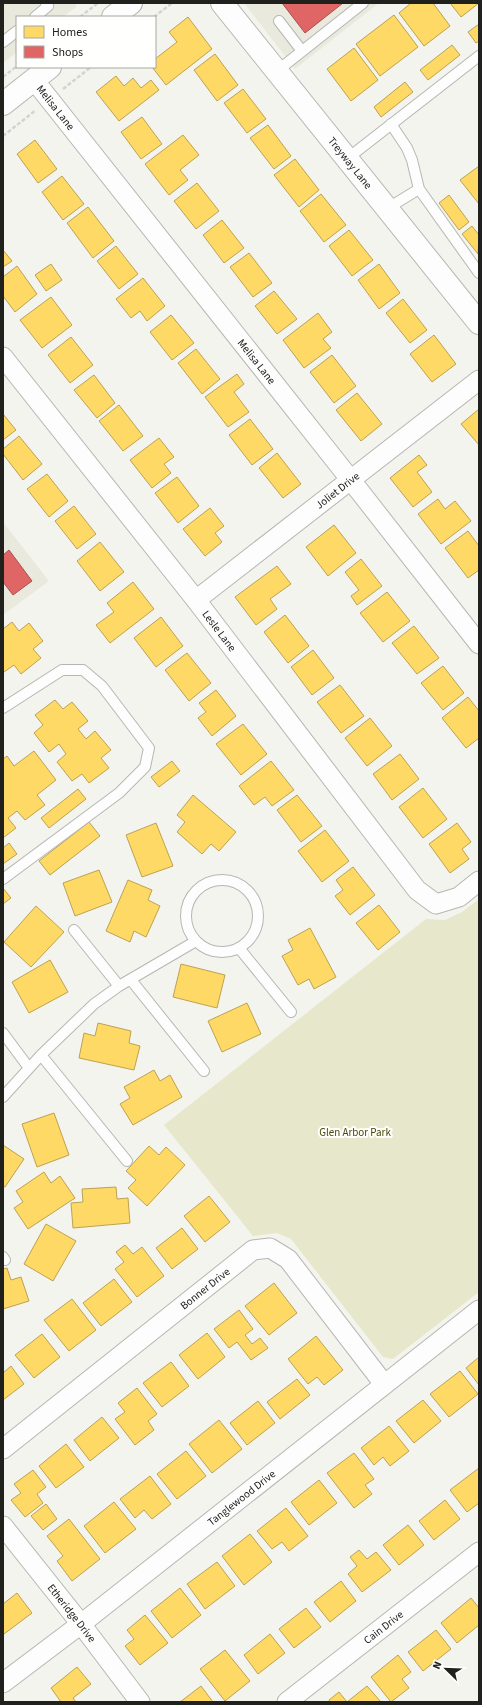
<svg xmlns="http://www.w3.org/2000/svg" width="482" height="1705" font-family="'Source Sans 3',sans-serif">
<rect width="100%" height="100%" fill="#f4f4ef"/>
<path fill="#e9e9de" d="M 3,3 L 75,3 L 77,6 L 63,17 L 17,17 L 17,52 L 3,63 Z
M 244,3 L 379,3 L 295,69 Z
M 3,522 L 49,581 L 3,615 Z"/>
<path fill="#e7e7cb" d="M 479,899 L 479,1292 L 393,1359 L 383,1357 L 291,1239 L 277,1233 L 253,1236 L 164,1125 L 426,919 L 445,920 L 462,912 Z"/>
<path fill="#ffd966" stroke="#bca250" d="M 411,3 L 433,3 L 450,26 L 424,46 L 399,13 Z
M 450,3 L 479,3 L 461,17 Z
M 394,15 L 418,47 L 380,76 L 356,44 Z
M 188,17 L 212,49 L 166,85 L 152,67 L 155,67 L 155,59 L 177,42 L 169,32 Z
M 479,24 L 479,41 L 476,43 L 468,32 Z
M 452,45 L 460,55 L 428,80 L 420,70 Z
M 354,48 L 378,80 L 351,101 L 327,69 Z
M 215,54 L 238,85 L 217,101 L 194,70 Z
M 116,76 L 124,86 L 133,78 L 141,88 L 151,80 L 159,90 L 119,121 L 96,92 Z
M 405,82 L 413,92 L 381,117 L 374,107 Z
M 243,89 L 266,119 L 247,133 L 224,103 Z
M 142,117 L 162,144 L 141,159 L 121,132 Z
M 268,125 L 291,156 L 274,169 L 250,138 Z
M 183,135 L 199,155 L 180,170 L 188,180 L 169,195 L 145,164 Z
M 35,140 L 57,169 L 38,183 L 17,154 Z
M 295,159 L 319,190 L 299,207 L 274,175 Z
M 479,166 L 479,204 L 460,180 Z
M 62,176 L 84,204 L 63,220 L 42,192 Z
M 197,183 L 219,211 L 196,229 L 174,201 Z
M 321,194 L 346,225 L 324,242 L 300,211 Z
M 449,195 L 469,222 L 459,230 L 439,203 Z
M 88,207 L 114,241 L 93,258 L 67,223 Z
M 222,220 L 244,248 L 224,263 L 203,235 Z
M 472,226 L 479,235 L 478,254 L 462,234 Z
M 349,230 L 373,260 L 352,276 L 329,246 Z
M 116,246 L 138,274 L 119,289 L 97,261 Z
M 3,250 L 12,261 L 3,267 Z
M 249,253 L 272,283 L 253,297 L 230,267 Z
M 51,264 L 62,280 L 46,291 L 35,275 Z
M 379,264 L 400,293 L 379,309 L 358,280 Z
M 17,266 L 37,294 L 15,312 L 3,296 L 3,277 Z
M 143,278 L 165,306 L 147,321 L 140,311 L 131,318 L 116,299 Z
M 274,291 L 297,319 L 277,334 L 255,306 Z
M 51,297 L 72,325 L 42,348 L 20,320 Z
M 403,299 L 427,330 L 410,343 L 386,313 Z
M 318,313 L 332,332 L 323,339 L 331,348 L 304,368 L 283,340 Z
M 171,315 L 194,343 L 172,360 L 150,332 Z
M 434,335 L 456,364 L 432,382 L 410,354 Z
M 71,337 L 93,365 L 70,383 L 48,355 Z
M 196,349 L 220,379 L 202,394 L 178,363 Z
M 332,355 L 356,386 L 334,403 L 310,372 Z
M 237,374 L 244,384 L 234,392 L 249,412 L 228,427 L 205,397 Z
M 94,375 L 115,403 L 97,418 L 74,390 Z
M 357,393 L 382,424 L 361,441 L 336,410 Z
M 119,405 L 143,436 L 123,451 L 99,421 Z
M 479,409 L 479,445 L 461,424 Z
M 3,414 L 16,430 L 3,440 Z
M 250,419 L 273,449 L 252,465 L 229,435 Z
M 19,436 L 42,464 L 23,480 L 3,454 L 3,449 Z
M 159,438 L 174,457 L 164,464 L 171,473 L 152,488 L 130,460 Z
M 277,453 L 301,484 L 283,498 L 259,468 Z
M 419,455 L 427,465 L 417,472 L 432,492 L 413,507 L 390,478 Z
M 47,474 L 68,501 L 49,517 L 27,489 Z
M 177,477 L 199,506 L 178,523 L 155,493 Z
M 438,499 L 445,509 L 455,501 L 471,521 L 441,544 L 418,514 Z
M 74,506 L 96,534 L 77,549 L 55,521 Z
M 210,508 L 224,526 L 215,533 L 222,542 L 205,556 L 183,529 Z
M 334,525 L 356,553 L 328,576 L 306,547 Z
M 468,531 L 479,546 L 479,570 L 468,578 L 445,548 Z
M 100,542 L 124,572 L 100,591 L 77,561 Z
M 361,559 L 382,586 L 357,605 L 351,596 L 359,590 L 345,572 Z
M 277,566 L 291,584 L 270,599 L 277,609 L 256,625 L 235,597 Z
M 133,582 L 154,609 L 110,643 L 96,625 L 114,612 L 107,603 Z
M 387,592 L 410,621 L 383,642 L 360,613 Z
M 285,615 L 309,646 L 288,663 L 264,632 Z
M 161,617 L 183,646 L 156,667 L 134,638 Z
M 12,622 L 19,631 L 29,623 L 43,641 L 33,649 L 41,658 L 21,674 L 14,665 L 4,672 L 3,671 L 3,629 Z
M 414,626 L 439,658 L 417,674 L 392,643 Z
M 313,650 L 334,678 L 312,695 L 291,667 Z
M 187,653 L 211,683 L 189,701 L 165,670 Z
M 443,666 L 464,693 L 443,710 L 421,683 Z
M 340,685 L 364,716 L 341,733 L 317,702 Z
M 216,690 L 236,716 L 212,736 L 198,718 L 206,712 L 199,703 Z
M 468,697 L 479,711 L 479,738 L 466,748 L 442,718 Z
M 55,700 L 63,709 L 72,702 L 88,721 L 78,729 L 86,739 L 95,731 L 111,750 L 101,758 L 109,768 L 89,783 L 82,774 L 72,781 L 57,762 L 66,754 L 59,744 L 49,752 L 34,733 L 43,725 L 35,715 Z
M 370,718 L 392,746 L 367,766 L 345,738 Z
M 243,724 L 267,754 L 241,775 L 216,744 Z
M 34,751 L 56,780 L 37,795 L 45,805 L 25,820 L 17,811 L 8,818 L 16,828 L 3,838 L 3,759 L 7,756 L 14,766 Z
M 400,754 L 419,779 L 392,800 L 373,774 Z
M 172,761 L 180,771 L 159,787 L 151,777 Z
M 271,761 L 294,790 L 272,806 L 265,797 L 254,805 L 239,786 Z
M 423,788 L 447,819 L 423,838 L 399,807 Z
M 78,789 L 86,799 L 49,828 L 41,818 Z
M 193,795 L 236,832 L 219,851 L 211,844 L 202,854 L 177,832 L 185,822 L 177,815 Z
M 297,795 L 322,826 L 301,842 L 277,810 Z
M 89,822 L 100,836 L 50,875 L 39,861 Z
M 156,823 L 173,866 L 142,877 L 126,835 Z
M 457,823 L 471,842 L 462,849 L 469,859 L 450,873 L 429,844 Z
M 325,830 L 349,861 L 322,882 L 298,851 Z
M 9,843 L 17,854 L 3,864 L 3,848 Z
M 353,867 L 375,895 L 350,915 L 335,896 L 343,890 L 336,880 Z
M 99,870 L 112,902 L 75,916 L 63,883 Z
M 128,880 L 152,890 L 148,900 L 160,906 L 146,937 L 134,931 L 130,942 L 106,931 Z
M 3,888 L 11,898 L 3,904 Z
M 379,905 L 400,932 L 378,950 L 356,923 Z
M 36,906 L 64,932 L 31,967 L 4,942 Z
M 310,928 L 336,977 L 314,989 L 309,979 L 298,985 L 282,956 L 293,950 L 288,940 Z
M 50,960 L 68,992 L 29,1013 L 12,982 Z
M 181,964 L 225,975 L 217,1008 L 173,997 Z
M 247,1003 L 261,1034 L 222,1052 L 208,1021 Z
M 98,1023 L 131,1031 L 129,1043 L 140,1046 L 134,1070 L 79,1058 L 84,1033 L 95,1036 Z
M 154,1070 L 160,1081 L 170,1075 L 182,1097 L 133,1125 L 120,1104 L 130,1098 L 124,1087 Z
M 54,1113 L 69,1155 L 37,1167 L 22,1124 Z
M 3,1145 L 24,1159 L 5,1187 L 3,1186 Z
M 149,1146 L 159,1155 L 166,1147 L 185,1165 L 147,1206 L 128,1188 L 136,1180 L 126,1171 Z
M 44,1172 L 51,1183 L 60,1176 L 75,1198 L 28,1229 L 14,1208 L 23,1202 L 16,1191 Z
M 116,1187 L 117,1199 L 128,1198 L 130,1223 L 73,1228 L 71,1203 L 83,1202 L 82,1189 Z
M 209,1196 L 230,1222 L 205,1242 L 184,1216 Z
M 46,1224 L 76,1241 L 53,1281 L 24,1264 Z
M 182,1228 L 198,1249 L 172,1269 L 156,1248 Z
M 125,1245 L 133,1254 L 142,1247 L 164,1276 L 137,1297 L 115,1269 L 124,1262 L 116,1252 Z
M 7,1268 L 11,1280 L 21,1277 L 29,1301 L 3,1309 L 3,1269 Z
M 114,1279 L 132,1302 L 101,1326 L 83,1303 Z
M 274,1283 L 297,1313 L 269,1335 L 245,1306 Z
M 72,1299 L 96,1330 L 69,1351 L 44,1320 Z
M 239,1310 L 253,1329 L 245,1335 L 252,1344 L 260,1338 L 268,1348 L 251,1360 L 237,1342 L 229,1348 L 214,1329 Z
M 207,1333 L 225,1357 L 198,1379 L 179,1355 Z
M 42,1334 L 60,1357 L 34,1378 L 15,1355 Z
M 316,1336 L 343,1370 L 324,1385 L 317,1377 L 308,1384 L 288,1359 Z
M 479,1357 L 479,1385 L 466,1368 Z
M 171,1362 L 189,1386 L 162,1407 L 143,1383 Z
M 11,1366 L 24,1384 L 3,1400 L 3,1373 Z
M 460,1371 L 478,1394 L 449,1417 L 430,1394 Z
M 297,1379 L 310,1395 L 280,1419 L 267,1402 Z
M 137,1388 L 157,1414 L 148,1421 L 154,1430 L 135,1445 L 115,1419 L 125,1412 L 118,1403 Z
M 423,1400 L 441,1421 L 414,1443 L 396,1421 Z
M 258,1401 L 275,1423 L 247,1445 L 230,1423 Z
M 102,1417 L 119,1438 L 90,1461 L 74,1440 Z
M 219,1420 L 242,1449 L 212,1473 L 189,1444 Z
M 389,1426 L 409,1451 L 390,1466 L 383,1457 L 374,1465 L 361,1448 Z
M 66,1444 L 84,1467 L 56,1488 L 39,1466 Z
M 186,1451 L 206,1476 L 177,1499 L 157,1474 Z
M 354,1453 L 374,1479 L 365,1485 L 372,1494 L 354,1508 L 327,1473 Z
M 479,1468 L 479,1503 L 467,1512 L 450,1490 Z
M 33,1470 L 46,1487 L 37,1494 L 43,1503 L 25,1517 L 11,1500 L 21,1493 L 14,1484 Z
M 150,1476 L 171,1504 L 152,1519 L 144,1510 L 135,1518 L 120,1499 Z
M 319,1480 L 337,1503 L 309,1525 L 291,1502 Z
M 445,1500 L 460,1519 L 434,1540 L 419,1521 Z
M 114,1502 L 136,1529 L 105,1553 L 84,1526 Z
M 46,1504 L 57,1519 L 43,1530 L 31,1516 Z
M 286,1508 L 308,1536 L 289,1551 L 282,1542 L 272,1549 L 257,1531 Z
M 69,1519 L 100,1559 L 72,1581 L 57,1561 L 63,1556 L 47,1536 Z
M 408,1525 L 424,1545 L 399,1565 L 383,1545 Z
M 250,1534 L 272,1562 L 244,1585 L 222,1556 Z
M 359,1550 L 367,1559 L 376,1552 L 391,1570 L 362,1592 L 348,1574 L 357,1566 L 350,1557 Z
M 217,1562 L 235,1586 L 205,1609 L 187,1584 Z
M 341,1581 L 356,1601 L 330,1622 L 314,1602 Z
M 180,1588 L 201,1615 L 172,1638 L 151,1611 Z
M 17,1593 L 32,1613 L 4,1634 L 3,1633 L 3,1604 Z
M 471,1598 L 479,1608 L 479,1625 L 457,1643 L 441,1623 Z
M 306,1608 L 321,1627 L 294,1648 L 279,1629 Z
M 145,1615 L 168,1643 L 140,1665 L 125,1646 L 134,1639 L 127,1630 Z
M 436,1630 L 451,1649 L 423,1671 L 408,1652 Z
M 270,1634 L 285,1653 L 258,1674 L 244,1655 Z
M 225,1650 L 250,1681 L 225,1701 L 200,1669 Z
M 398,1655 L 411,1672 L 402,1679 L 409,1688 L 391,1702 L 371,1677 Z
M 77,1667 L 91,1684 L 73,1698 L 76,1702 L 61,1702 L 51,1688 Z
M 201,1686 L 213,1702 L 180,1702 Z
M 367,1686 L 381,1702 L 330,1702 L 329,1700 L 339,1692 L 347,1702 Z"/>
<path fill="#e06666" stroke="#a65150" d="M 282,3 L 343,3 L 305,33 Z
M 9,550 L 32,581 L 13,595 L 3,582 L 3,555 Z"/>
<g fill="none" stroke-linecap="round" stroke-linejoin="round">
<defs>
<path id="service" d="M 35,17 L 48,6 L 46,3
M 279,21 L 302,51
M 3,42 L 17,31
M 277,71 L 363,3
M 391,124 L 407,148 L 412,160 L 419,189 L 479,273
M 348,158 L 479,56
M 388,208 L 419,189
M 3,708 L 62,670 L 83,670 L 102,686 L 149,748 L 145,767 L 119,793 L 3,879
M186 916a36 36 0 1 1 72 0a36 36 0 1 1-72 0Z
M 74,930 L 119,986
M 239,948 L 291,1012
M 131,980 L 204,1071
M 3,1033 L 29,1068
M 41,1055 L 127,1161
M 3,1097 L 41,1055 L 94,1004 L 119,986 L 196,941
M 3,1257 L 5,1260"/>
<g id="minor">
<path id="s1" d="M 34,80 L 350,479 L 479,644"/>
<path id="s2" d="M 3,357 L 196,600 L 417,890 L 436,904 L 459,897 L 479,881"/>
<path id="s3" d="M 196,600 L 479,380"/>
<path id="s4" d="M 3,1449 L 253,1250 L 270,1248 L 288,1259 L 384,1384"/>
<path id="s5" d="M 3,1526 L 81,1624 L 140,1702"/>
<path id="s6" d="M 3,1683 L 81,1624 L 479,1310"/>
<path id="s7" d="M 287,1702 L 479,1552"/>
</g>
<g id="tertiary">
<path id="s8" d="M 222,3 L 479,323"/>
<path d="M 113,17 L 131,3"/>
<path d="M 3,104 L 50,67"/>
</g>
</defs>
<use href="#service" stroke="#b6b6b2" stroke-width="12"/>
<use href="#minor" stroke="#b6b6b2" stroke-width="21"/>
<use href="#tertiary" stroke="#b6b6b2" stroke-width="24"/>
<path stroke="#d3d3d1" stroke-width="2.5" stroke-dasharray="4 2" stroke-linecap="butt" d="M 80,17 L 98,3
M 154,17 L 172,3
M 3,77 L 17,66
M 63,89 L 91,67
M 3,136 L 36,110"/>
<use href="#service" stroke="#fdfdfd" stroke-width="10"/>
<use href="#minor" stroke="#fdfdfd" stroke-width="19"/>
<use href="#tertiary" stroke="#fdfdfd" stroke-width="22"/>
</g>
<g text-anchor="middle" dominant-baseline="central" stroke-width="4" stroke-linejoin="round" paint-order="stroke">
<g font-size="11" fill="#20201d" stroke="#fffffe">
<text stroke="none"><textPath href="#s1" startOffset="35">Melisa Lane</textPath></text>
<text stroke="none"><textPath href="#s8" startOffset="205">Treyway Lane</textPath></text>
<text stroke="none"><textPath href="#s1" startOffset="359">Melisa Lane</textPath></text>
<text stroke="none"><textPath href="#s3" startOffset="179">Joliet Drive</textPath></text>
<text stroke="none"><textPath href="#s2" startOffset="349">Lesle Lane</textPath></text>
<text stroke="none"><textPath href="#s4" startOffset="258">Bonner Drive</textPath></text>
<text stroke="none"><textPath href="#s6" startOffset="302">Tanglewood Drive</textPath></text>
<text stroke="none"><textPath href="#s5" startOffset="111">Etheridge Drive</textPath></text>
<text stroke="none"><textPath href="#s7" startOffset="122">Cain Drive</textPath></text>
</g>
<g font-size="11" fill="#484708" stroke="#fffffe">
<text x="355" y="1132">Glen Arbor Park</text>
</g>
</g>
<rect width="482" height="1705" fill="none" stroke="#20201d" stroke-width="8"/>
<rect x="16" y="16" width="140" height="52" fill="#fffffe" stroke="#a6a6a4"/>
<rect x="24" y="26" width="20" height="12" fill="#ffd966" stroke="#a6a6a4"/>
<text x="52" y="36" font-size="12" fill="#20201d">Homes</text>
<rect x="24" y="46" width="20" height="12" fill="#e06666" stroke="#a6a6a4"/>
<text x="52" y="56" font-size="12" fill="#20201d">Shops</text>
<g transform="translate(446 1669) rotate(293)" stroke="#fffffe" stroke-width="3" paint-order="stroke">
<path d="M0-3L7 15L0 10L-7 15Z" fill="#20201d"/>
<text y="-6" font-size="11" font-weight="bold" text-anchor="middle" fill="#20201d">N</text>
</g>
</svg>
